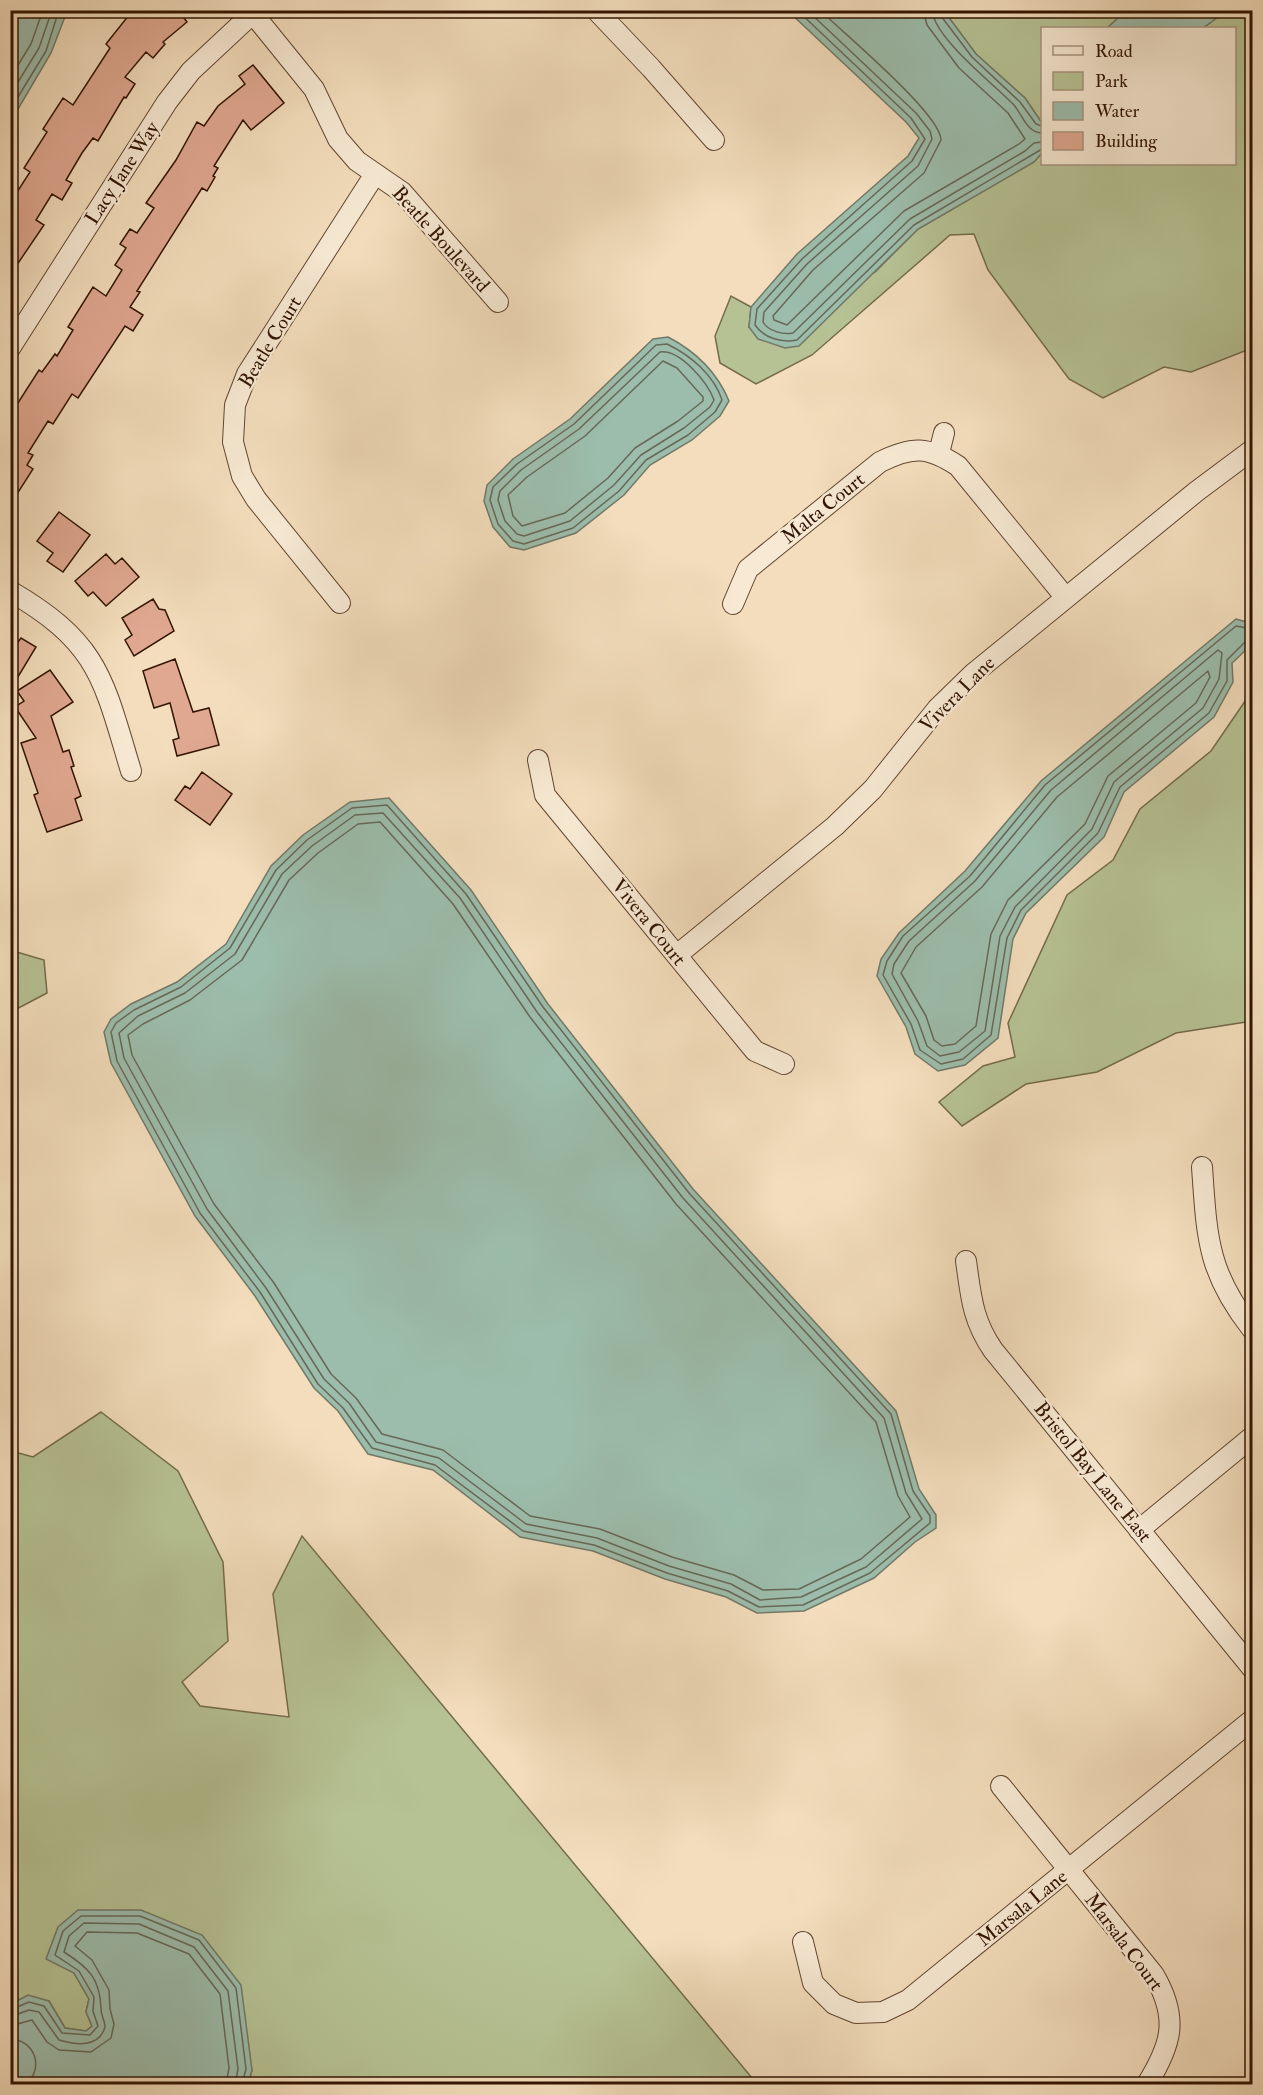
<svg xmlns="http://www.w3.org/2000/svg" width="1263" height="2095" font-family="'IM FELL Double Pica',serif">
<rect width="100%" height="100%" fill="#f3ddbc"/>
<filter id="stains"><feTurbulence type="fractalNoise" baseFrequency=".00333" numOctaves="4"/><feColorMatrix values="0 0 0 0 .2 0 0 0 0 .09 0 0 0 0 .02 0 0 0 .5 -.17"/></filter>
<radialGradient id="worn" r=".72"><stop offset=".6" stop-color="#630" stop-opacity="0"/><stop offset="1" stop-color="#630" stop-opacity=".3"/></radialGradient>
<path fill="#b6c294" stroke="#746b4b" stroke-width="1.5" d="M 944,11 L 1126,11 L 1107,28 L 1042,28 L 1042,123 L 1025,98 L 976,54 Z
M 1226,11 L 1252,11 L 1252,352 L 1247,350 L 1191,372 L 1164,367 L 1103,398 L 1069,379 L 988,270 L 974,234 L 950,235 L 812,355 L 756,384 L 720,363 L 715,336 L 731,296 L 751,307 L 749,327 L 875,272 L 918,229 L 1034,162 L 1042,153 L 1042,164 L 1234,164 L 1234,28 L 1203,28 Z
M 1252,691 L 1252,1021 L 1176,1033 L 1097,1072 L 1026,1084 L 962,1126 L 939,1102 L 983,1066 L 1015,1057 L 1008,1023 L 1067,895 L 1113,860 L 1140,809 L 1211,751 Z
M 10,950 L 44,960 L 47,993 L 11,1012 Z
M 101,1412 L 178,1471 L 223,1562 L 228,1641 L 182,1682 L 200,1706 L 289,1717 L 273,1594 L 302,1536 L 757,2084 L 248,2084 L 252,2070 L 74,1973 L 89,1999 L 86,2012 L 92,2026 L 86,2031 L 65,2028 L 49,2001 L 13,2003 L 11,2012 L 11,1451 L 33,1457 Z"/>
<path fill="#9cbdac" stroke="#727968" stroke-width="1.5" d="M 11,10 L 65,11 L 66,14 L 51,53 L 11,121 Z
M 788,11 L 944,11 L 976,54 L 1025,98 L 1042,123 L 1042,153 L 1034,162 L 918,229 L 799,346 L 785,348 L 758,339 L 749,327 L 751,307 L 797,254 L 908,156 L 919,138 L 906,122 Z
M 1126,11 L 1126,10 L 1226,11 L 1203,28 L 1107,28 Z
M 668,337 C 695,351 717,372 729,401 L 720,416 L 692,440 L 650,465 L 624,495 L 576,533 L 524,550 L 510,547 L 493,527 L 484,501 L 487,485 L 513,459 L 570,419 L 653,339 Z
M 1236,619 L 1250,623 C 1259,641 1245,651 1232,663 L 1233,682 L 1214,717 L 1124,792 L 1104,837 L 1026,913 L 1013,939 L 998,1038 L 965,1065 L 938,1071 L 915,1054 L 906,1027 L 877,976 L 881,959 L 899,933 L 965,871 L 1041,781 Z
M 389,798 L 471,890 L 548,1004 L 693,1189 L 896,1411 L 919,1489 L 936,1515 L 936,1528 L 915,1542 L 874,1578 L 804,1611 L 757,1613 L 726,1597 L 665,1579 L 593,1551 L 520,1537 L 433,1470 L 368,1454 L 338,1411 L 314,1388 L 255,1296 L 195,1216 L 111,1063 L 104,1032 L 111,1019 L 131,1004 L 177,982 L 226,944 L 271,866 L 303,835 L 350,802 Z
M 78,1910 L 141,1910 L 202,1935 L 241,1985 L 252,2070 L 248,2084 L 11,2084 C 11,2078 13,2072 13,2065 C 15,2044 7,2024 13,2003 L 28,1995 L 49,2001 L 65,2028 L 86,2031 L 92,2026 L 86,2012 L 89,1999 L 74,1973 L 46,1959 L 58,1927 Z"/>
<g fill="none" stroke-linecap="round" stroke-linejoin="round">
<path stroke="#676857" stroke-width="1.5" d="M 797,10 L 911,118 L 925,139 L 912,161 L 802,259 L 757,309 L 755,325 C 764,338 781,343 797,340 L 914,225 L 1042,149
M 807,10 L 916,113 L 930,131 L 932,139 L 918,166 L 807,264 L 764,312 L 763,322 C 768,331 783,335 793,333 L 910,219 L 1025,151 L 1034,143 L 1042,142
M 820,10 C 843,33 941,114 941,140 L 924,173 L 813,270 L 773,316 L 774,320 L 787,325 L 904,211 L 1019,144 L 1025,139 L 1008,113 L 959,68 L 927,25 L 923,10
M 932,10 C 934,38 995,85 1014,105 C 1023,116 1027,133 1042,133
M 940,10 L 941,16 L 972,57 L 1020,102 L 1036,124 L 1042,126
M 10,78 L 31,44 L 43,10
M 10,95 L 39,48 L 52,10
M 10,110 L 46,51 L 59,10
M 667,344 C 690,355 714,375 722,400 L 715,412 L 688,435 L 646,460 L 619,491 L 573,528 L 524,544 L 513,541 L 498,524 L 490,500 L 493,487 L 517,464 L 574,424 L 656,345 Z
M 660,352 C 680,349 708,383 714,400 L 710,407 L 684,428 L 641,455 L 614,485 L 570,521 L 524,536 L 517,534 L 505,521 L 498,500 L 500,491 L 521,470 L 579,429 Z
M 663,361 L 677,368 L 703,397 L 703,401 L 678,421 L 635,448 L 608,478 L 565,513 L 522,526 L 513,516 L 508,495 L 527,477 L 585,436 Z
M 1252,629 L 1236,626 L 1045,785 L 970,876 L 903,936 L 887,961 L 883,975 L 911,1024 L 920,1050 L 941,1064 L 963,1059 L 991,1035 L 1007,938 L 1021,910 L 1098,833 L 1120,787 L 1209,713 L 1227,681 L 1227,660 L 1246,641 L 1252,639
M 1218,650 L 1222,653 L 1219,679 L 1203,708 L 1114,782 L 1092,829 L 1015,907 L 1000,936 L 985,1031 L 959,1052 L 940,1056 L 927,1046 L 918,1021 L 892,974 L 894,964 L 909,941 L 975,881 L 1051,790 Z
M 1208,671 L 1210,677 L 1196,703 L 1108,776 L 1085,824 L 1008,900 L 991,934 L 976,1026 L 955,1044 L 942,1046 L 934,1040 L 926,1016 L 901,973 L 916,947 L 982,887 L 1057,797 Z
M 387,805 L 466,894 L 543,1007 L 689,1193 L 891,1414 L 913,1491 L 930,1516 L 930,1523 L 870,1573 L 803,1605 L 759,1607 L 728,1591 L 667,1573 L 594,1545 L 523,1531 L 435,1465 L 372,1448 L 343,1408 L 318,1384 L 260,1292 L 200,1213 L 117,1061 L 111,1032 L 116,1023 L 134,1010 L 181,987 L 230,948 L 276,870 L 307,840 L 352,808 Z
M 383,813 L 460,898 L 537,1012 L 683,1198 L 884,1418 L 906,1493 L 922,1519 L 866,1567 L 801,1597 L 760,1600 L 731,1584 L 669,1566 L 597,1538 L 526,1524 L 439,1458 L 376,1442 L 349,1403 L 324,1379 L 266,1288 L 207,1209 L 124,1058 L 119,1033 L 138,1016 L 185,993 L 235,954 L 282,874 L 312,846 L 355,815 Z
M 380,822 L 453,904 L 530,1017 L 676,1204 L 876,1422 L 898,1496 L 910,1517 L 861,1559 L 799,1589 L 763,1590 L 734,1575 L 672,1557 L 600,1529 L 530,1516 L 443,1450 L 382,1434 L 356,1398 L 331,1374 L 274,1283 L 214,1204 L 132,1055 L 128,1035 L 143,1024 L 190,1000 L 242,960 L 289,880 L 318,853 L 358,824 Z
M 10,2010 L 29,2002 L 44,2006 L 62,2033 L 90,2035 L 98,2026 L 93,2011 L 94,1997 L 79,1971 L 55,1955 L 63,1931 L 81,1916 L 140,1916 L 199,1940 L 236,1988 L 246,2069 L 242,2084
M 10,2017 L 29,2010 L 39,2012 L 59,2040 C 76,2045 99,2048 105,2027 C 105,2021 101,2015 101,2009 C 100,1978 89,1968 64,1952 L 69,1936 L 84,1923 L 139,1924 L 194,1947 L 228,1991 L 238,2069 L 235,2084
M 10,2026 L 32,2020 L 47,2042 L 59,2050 L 91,2052 L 111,2038 L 114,2024 L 110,2009 L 109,1990 L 92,1960 L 75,1946 L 87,1932 L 137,1933 L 189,1954 L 220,1994 L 229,2068 L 226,2084
M 10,2039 C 36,2040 44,2069 26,2084"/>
</g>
<path fill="#e0a891" stroke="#321402" stroke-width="1.5" d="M 133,10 L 178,10 L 187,22 L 163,42 L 165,44 L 153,58 L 146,52 L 125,77 L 135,84 L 126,98 L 124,97 L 98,141 L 93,138 L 82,153 L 66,180 L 72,183 L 62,200 L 52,194 L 36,220 L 44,225 L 10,275 L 10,203 L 30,172 L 24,168 L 47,132 L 43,129 L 63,98 L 73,105 L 110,48 L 106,44 Z
M 253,65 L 284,103 L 251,130 L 243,120 L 214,166 L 218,168 L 213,176 L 215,177 L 207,191 L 202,188 L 137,291 L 140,292 L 130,307 L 143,315 L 133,331 L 125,326 L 78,398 L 72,394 L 53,424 L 48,421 L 28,453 L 33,455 L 27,465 L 33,469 L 10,505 L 10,416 L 16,406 L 39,370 L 42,372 L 55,354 L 57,356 L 73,330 L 68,327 L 93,287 L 106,296 L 122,270 L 115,265 L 126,248 L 120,244 L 130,229 L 137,233 L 154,208 L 146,203 L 176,160 L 197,122 L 204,126 L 218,106 L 245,84 L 239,76 Z
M 59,512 L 90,535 L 63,572 L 47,561 L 53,553 L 37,541 Z
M 106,554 L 115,564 L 122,558 L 139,577 L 106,606 L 93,592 L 88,596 L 75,581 Z
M 153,599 L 159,609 L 165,610 L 174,631 L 134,656 L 125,640 L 132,635 L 122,618 Z
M 10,638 L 18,642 L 21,638 L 36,647 L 10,690 Z
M 175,659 L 193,712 L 209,708 L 219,745 L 177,756 L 173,740 L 179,738 L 170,703 L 154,708 L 143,671 Z
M 50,670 L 73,702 L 51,716 L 63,752 L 69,750 L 74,766 L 71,767 L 81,796 L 75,799 L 82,820 L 47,832 L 34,795 L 38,793 L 21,743 L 36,738 L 15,707 L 24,701 L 17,691 Z
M 202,772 L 232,794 L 210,825 L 175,800 L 185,786 L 190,789 Z"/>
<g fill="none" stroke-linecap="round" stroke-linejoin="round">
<defs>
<path id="street" d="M 250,10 L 314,89 L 338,139 L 357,161 L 402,192 L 498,302
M 596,10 L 651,68 L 714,140
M 10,348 L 167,102 L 191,71 L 252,14
M 939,453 L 944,433
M 10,591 C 99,643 103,678 131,771
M 340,603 L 256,499 L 242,476 L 233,442 L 235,405 L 247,374 L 375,174
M 733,604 L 748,569 L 880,462 C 912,446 928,446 958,466 L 1066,598
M 538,760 L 545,795 L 755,1051 L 784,1064
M 677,955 L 835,826 L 873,789 L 937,709 L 974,673 L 1197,491 L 1252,450
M 1202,1167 C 1207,1237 1207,1272 1252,1329
M 966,1261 C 971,1296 972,1319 993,1350 L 1252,1668
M 1139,1530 L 1252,1437
M 1001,1786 L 1154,1975 C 1179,2018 1172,2044 1147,2084
M 803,1942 L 813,1983 L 834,2004 L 856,2013 L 883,2012 L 908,2000 L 1252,1720"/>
</defs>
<use href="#street" stroke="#624630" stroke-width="22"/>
<use href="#street" stroke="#f7e9d3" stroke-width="20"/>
</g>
<g text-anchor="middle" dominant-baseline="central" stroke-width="5" stroke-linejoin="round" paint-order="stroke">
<g font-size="20" fill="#321402" stroke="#f7e9d3">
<text transform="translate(122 173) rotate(-57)">Lacy Jane Way</text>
<text transform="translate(441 239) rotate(48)">Beatle Boulevard</text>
<text transform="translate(270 342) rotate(-59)">Beatle Court</text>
<text transform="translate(823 508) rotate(-39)">Malta Court</text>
<text transform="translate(957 694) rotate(-45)">Vivera Lane</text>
<text transform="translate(649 922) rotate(51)">Vivera Court</text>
<text transform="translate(1093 1472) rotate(51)">Bristol Bay Lane East</text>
<text transform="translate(1022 1908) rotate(-39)">Marsala Lane</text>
<text transform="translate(1124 1942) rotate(53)">Marsala Court</text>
</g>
</g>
<rect width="1263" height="2095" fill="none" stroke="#f3ddbc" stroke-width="36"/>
<rect x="12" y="12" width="1239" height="2071" fill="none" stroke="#321402" stroke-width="3"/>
<rect x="18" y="18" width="1227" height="2059" fill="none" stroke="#321402" stroke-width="1.5"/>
<rect x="1041" y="27" width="195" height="138" fill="#f7e9d3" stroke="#a8947f" stroke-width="1.5"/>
<rect x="1053" y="46" width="30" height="9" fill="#f7e9d3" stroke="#a8947f" stroke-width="1.5"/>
<text x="1095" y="57" font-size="18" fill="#321402">Road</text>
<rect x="1053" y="72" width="30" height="18" fill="#b6c294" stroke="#a8947f" stroke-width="1.5"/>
<text x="1095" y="87" font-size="18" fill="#321402">Park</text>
<rect x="1053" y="102" width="30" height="18" fill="#9cbdac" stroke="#a8947f" stroke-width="1.5"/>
<text x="1095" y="117" font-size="18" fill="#321402">Water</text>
<rect x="1053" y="132" width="30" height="18" fill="#e0a891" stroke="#a8947f" stroke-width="1.5"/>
<text x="1095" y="147" font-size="18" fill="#321402">Building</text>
<rect width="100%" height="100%" filter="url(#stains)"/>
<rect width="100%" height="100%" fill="url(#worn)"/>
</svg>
